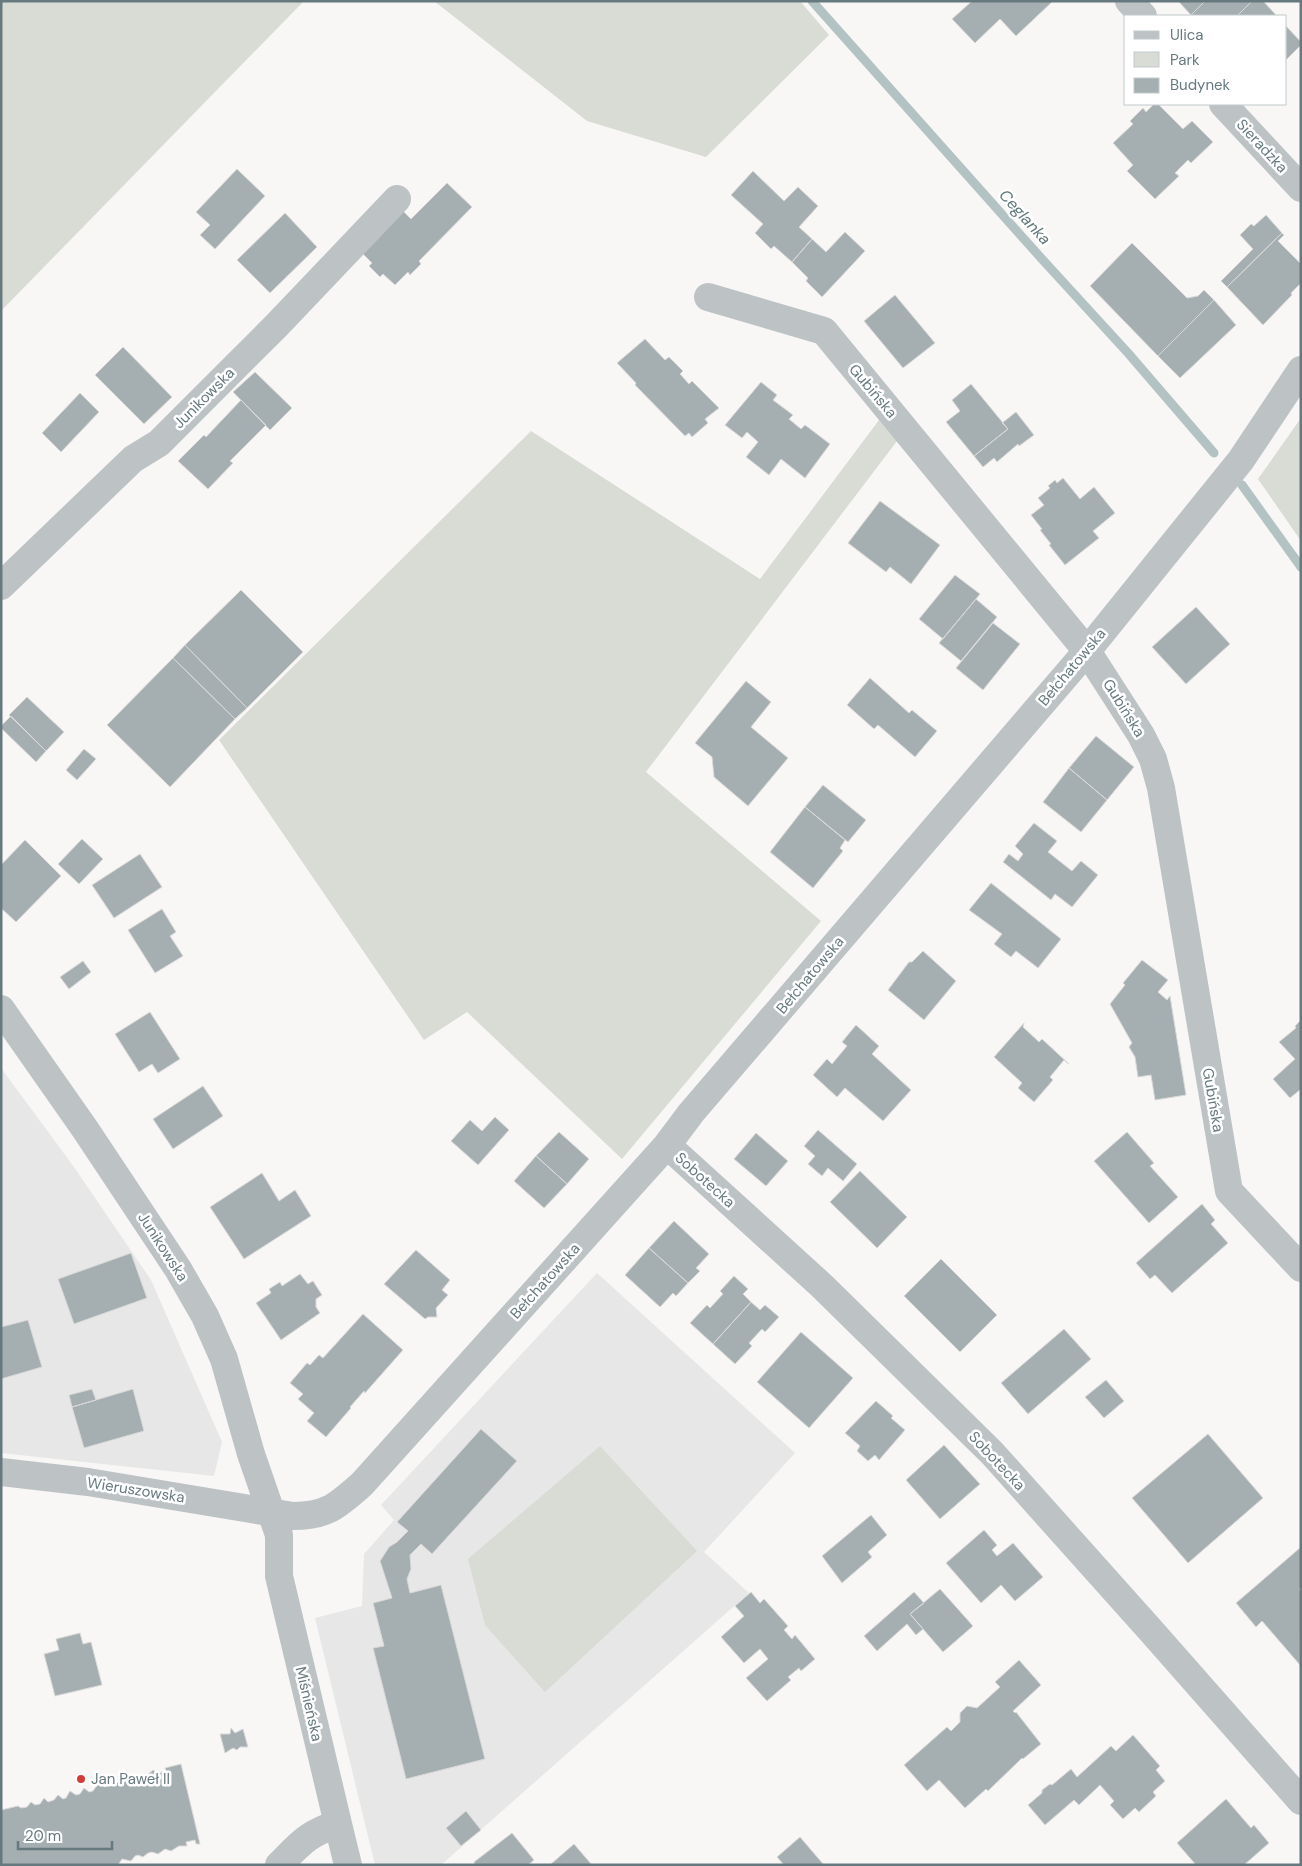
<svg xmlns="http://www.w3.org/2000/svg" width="1302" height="1866" font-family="'DM Sans',sans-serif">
<rect width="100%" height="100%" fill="#f8f7f6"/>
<path fill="#e6e7e6" d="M 1,1068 L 74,1167 L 151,1280 L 222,1442 L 214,1476 L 1,1453 Z
M 597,1273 L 795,1453 L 704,1552 L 749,1593 L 441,1865 L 375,1865 L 315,1618 L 362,1606 L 364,1554 L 394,1520 L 381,1505 Z"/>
<path fill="#d9dcd5" d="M 1,1 L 304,1 L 1,311 Z
M 434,1 L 800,1 L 829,35 L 706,157 L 587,121 Z
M 1301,418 L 1301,541 L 1258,479 Z
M 879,420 L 897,441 L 646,772 L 821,921 L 622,1159 L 467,1012 L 424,1040 L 219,740 L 531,431 L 760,579 Z
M 600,1446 L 697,1551 L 545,1692 L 485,1625 L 468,1559 Z"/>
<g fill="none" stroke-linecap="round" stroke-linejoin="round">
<path stroke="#b3c3c3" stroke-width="9" d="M 812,1 L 1041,258 L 1128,353 L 1214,453
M 1242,485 L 1301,567"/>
</g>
<path fill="#a5afb2" stroke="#dad9d8" d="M 972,1 L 1053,1 L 1016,36 L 1000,19 L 975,43 L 952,19 Z
M 1180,1 L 1205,1 L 1191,15 L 1179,2 Z
M 1205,1 L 1252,1 L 1237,16 L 1192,16 L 1191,15 Z
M 1252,1 L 1263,1 L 1277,16 L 1237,16 Z
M 1286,26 L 1301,42 L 1301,45 L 1286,60 Z
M 1154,104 L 1158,104 L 1183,129 L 1192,121 L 1213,142 L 1191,163 L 1188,160 L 1175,173 L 1179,176 L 1155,199 L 1127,171 L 1133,165 L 1113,143 L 1133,124 L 1130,121 L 1143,108 L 1146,112 Z
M 237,169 L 265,196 L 215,249 L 200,235 L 210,225 L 196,212 Z
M 753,171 L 784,201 L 798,187 L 818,206 L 799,227 L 812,239 L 792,262 L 774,246 L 771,249 L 755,233 L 763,224 L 731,195 Z
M 447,183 L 472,207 L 419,261 L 421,264 L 410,275 L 408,272 L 395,285 L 383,274 L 380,277 L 369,266 L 372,263 L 361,252 L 402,210 L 411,219 Z
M 285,213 L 317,247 L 270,293 L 237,260 Z
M 1266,215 L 1282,233 L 1227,287 L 1221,281 L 1253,249 L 1240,235 L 1251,224 L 1254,226 Z
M 845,232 L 865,251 L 822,297 L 806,281 L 808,278 L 792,262 L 812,239 L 826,252 Z
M 1282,233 L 1284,235 L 1278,241 L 1301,264 L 1301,283 L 1291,293 L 1292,295 L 1263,325 L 1227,287 Z
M 1132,243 L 1187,298 L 1198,296 L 1204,290 L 1214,300 L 1158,356 L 1090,286 Z
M 895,295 L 935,343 L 903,368 L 864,321 Z
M 1214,300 L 1236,325 L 1180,378 L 1158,356 Z
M 645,339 L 665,360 L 669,357 L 683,371 L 680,374 L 689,384 L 692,381 L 719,408 L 705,419 L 708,423 L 692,437 L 689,433 L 685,436 L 635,385 L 636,383 L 617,363 Z
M 123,347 L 172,397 L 144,424 L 95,375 Z
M 255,372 L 292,408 L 270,430 L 233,392 Z
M 761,382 L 777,395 L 773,400 L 793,415 L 789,419 L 801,429 L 805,425 L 830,444 L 805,478 L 781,459 L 769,475 L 746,457 L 758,442 L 747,432 L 742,438 L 725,425 Z
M 971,384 L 1008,429 L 974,456 L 946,422 L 960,411 L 952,400 Z
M 80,393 L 99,412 L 61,452 L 42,433 Z
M 241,400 L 266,425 L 230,461 L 233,463 L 208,489 L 178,461 L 204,435 L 206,437 Z
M 1016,412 L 1034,435 L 1019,446 L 1018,444 L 997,462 L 994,458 L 983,467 L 974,456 L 1008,429 L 1002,423 Z
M 1063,478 L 1080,499 L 1094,487 L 1115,513 L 1093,531 L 1099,538 L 1065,565 L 1049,545 L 1051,544 L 1040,530 L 1042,529 L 1031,515 L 1044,505 L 1038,498 L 1050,488 L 1048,486 L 1055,480 L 1057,483 Z
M 880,501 L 940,545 L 911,584 L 890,567 L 886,572 L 848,543 Z
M 955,575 L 980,594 L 943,639 L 919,619 Z
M 241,590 L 303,652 L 247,708 L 185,645 Z
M 976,599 L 997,617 L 961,661 L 939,643 Z
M 1196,607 L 1230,644 L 1186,684 L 1152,647 Z
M 993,623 L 1020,644 L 983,690 L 956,668 Z
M 185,645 L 247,708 L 235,719 L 173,658 Z
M 173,658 L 235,719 L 170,787 L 107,725 Z
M 870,678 L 909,713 L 912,710 L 937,731 L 915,757 L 878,725 L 874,729 L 847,705 Z
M 746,681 L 771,702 L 751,727 L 788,758 L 748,806 L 714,777 L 712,757 L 695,743 Z
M 27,697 L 64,732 L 46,751 L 9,715 Z
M 11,716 L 46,751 L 36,762 L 1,728 L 1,726 Z
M 1096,736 L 1134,767 L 1107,800 L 1069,768 Z
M 84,749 L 96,759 L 77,780 L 66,770 Z
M 1069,768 L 1107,800 L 1081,832 L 1043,802 Z
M 823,785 L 866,820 L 848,842 L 805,807 Z
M 805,807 L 845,840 L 840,848 L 843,851 L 813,888 L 770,852 Z
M 1034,823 L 1057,841 L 1048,852 L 1072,871 L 1081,861 L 1098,875 L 1072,907 L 1055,894 L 1051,900 L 1003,862 L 1009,854 L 1018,861 L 1023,854 L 1015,846 Z
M 82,839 L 103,859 L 79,884 L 58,864 Z
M 25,840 L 61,876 L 16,922 L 1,908 L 1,865 Z
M 140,854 L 162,887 L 114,918 L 92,885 Z
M 991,883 L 1061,939 L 1038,968 L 1016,951 L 1011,957 L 994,944 L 1002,934 L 969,910 Z
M 162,909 L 176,932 L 170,936 L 183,956 L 155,973 L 128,930 Z
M 923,951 L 956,981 L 924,1020 L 888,990 L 909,962 L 912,962 Z
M 1142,960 L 1168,980 L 1158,992 L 1167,1000 L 1170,996 L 1186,1095 L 1155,1100 L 1151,1075 L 1138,1077 L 1135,1057 L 1129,1047 L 1132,1043 L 1110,1004 L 1125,985 L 1123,983 Z
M 83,961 L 91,972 L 69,989 L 60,977 Z
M 150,1012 L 180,1059 L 158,1073 L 152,1064 L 139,1072 L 115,1034 Z
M 1301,1020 L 1301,1089 L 1290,1098 L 1273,1079 L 1295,1059 L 1279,1042 L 1296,1028 L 1295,1026 Z
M 1024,1023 L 1023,1027 L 1039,1042 L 1042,1039 L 1069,1064 L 1064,1060 L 1050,1077 L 1053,1080 L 1034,1102 L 1018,1088 L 1022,1083 L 994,1057 Z
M 856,1025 L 879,1046 L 872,1054 L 911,1090 L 883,1121 L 845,1088 L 837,1097 L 813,1075 L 827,1059 L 832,1064 L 847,1046 L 842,1042 Z
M 203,1086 L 223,1116 L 173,1149 L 153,1119 Z
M 495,1117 L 509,1130 L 478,1165 L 451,1141 L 470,1120 L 482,1131 Z
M 818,1130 L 857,1164 L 843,1181 L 828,1168 L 822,1176 L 808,1164 L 815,1156 L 804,1146 Z
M 559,1132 L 589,1159 L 567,1184 L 536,1156 Z
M 1127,1132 L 1154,1163 L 1150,1166 L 1178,1197 L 1149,1223 L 1094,1161 Z
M 756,1133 L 788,1161 L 766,1186 L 734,1159 Z
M 536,1156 L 567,1184 L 544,1208 L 514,1181 Z
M 860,1171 L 907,1217 L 877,1248 L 830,1202 Z
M 262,1173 L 279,1201 L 295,1190 L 311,1216 L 244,1259 L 210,1207 Z
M 1202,1204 L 1215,1220 L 1211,1224 L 1228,1243 L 1172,1293 L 1155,1275 L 1150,1279 L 1136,1263 Z
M 674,1221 L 709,1254 L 696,1268 L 700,1271 L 688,1283 L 649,1248 Z
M 649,1248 L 688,1283 L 676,1296 L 673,1293 L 660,1307 L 625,1275 Z
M 416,1250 L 450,1280 L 442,1290 L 448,1295 L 436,1308 L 437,1317 L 428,1317 L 425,1319 L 384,1284 Z
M 131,1253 L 147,1298 L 74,1324 L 58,1279 Z
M 941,1259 L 997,1315 L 960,1352 L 904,1296 Z
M 300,1274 L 308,1284 L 313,1281 L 322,1295 L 316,1299 L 316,1307 L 320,1313 L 281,1340 L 256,1303 L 271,1293 L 269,1289 L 280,1282 L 282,1286 Z
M 734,1276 L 748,1289 L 743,1294 L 751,1302 L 713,1344 L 690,1323 L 707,1305 L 710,1308 L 723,1294 L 720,1291 Z
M 751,1302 L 760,1310 L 765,1305 L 779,1317 L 765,1332 L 762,1329 L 749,1343 L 752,1346 L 735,1364 L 713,1344 Z
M 363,1314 L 403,1350 L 365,1393 L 364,1391 L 350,1407 L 351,1408 L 326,1437 L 307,1421 L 314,1413 L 298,1399 L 303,1394 L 290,1383 L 307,1363 L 310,1365 L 319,1355 L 323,1358 Z
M 28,1320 L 42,1367 L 1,1379 L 1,1327 Z
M 1064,1329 L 1091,1359 L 1028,1414 L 1001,1383 Z
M 801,1332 L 853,1378 L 809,1428 L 757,1382 Z
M 1106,1380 L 1124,1401 L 1104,1418 L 1085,1397 Z
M 92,1389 L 96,1400 L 72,1407 L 69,1395 Z
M 133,1389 L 144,1431 L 84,1448 L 72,1407 Z
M 876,1401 L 893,1416 L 891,1418 L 905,1430 L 879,1460 L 875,1455 L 868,1461 L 857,1451 L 860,1446 L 845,1433 Z
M 481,1429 L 517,1461 L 432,1554 L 421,1544 L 410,1555 L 411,1569 L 407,1579 L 410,1593 L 441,1585 L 485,1759 L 406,1779 L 373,1648 L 384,1646 L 373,1603 L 392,1598 L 380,1561 L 389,1547 L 397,1542 L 408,1531 L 397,1522 Z
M 1208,1434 L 1263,1498 L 1188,1563 L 1132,1498 Z
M 944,1445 L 980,1484 L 940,1519 L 906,1480 Z
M 871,1515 L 887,1535 L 868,1552 L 872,1557 L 842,1583 L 822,1556 Z
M 984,1530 L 997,1545 L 992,1550 L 997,1556 L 1013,1543 L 1043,1577 L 1015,1601 L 1001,1585 L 981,1603 L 946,1563 Z
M 1301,1547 L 1301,1588 L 1299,1589 L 1301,1591 L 1300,1665 L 1262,1621 L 1256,1627 L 1236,1603 Z
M 940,1589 L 973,1626 L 943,1652 L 910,1614 Z
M 751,1592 L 760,1603 L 764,1599 L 788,1626 L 784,1630 L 792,1639 L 795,1635 L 815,1659 L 801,1671 L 799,1668 L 788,1677 L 791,1680 L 767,1701 L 746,1678 L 768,1659 L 760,1649 L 744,1663 L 721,1637 L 744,1616 L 735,1606 Z
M 914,1592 L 924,1603 L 910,1614 L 923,1629 L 916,1635 L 907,1624 L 877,1651 L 864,1636 Z
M 80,1633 L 83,1644 L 91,1642 L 102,1685 L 55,1696 L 44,1654 L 59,1650 L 56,1639 Z
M 1019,1660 L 1041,1685 L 1013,1711 L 1015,1713 L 1016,1712 L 1041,1744 L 1023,1759 L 1022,1758 L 988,1791 L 986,1789 L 965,1808 L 939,1780 L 927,1791 L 904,1765 L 947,1727 L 951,1731 L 960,1722 L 960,1713 L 967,1706 L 977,1708 L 1000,1687 L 995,1682 Z
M 231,1728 L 235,1733 L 243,1729 L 248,1747 L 240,1747 L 237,1750 L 233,1748 L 225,1753 L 220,1734 L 230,1734 Z
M 1133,1735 L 1160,1766 L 1156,1770 L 1165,1781 L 1153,1792 L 1156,1796 L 1139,1812 L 1135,1808 L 1123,1819 L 1110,1805 L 1114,1801 L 1100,1785 L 1079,1805 L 1074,1800 L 1045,1825 L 1028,1805 L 1042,1793 L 1042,1790 L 1050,1784 L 1052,1785 L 1071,1769 L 1077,1777 L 1111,1746 L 1116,1751 Z
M 181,1764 L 200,1844 L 196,1844 L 195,1840 L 186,1842 L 187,1846 L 179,1846 L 171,1851 L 165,1849 L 158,1854 L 152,1852 L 148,1853 L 143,1857 L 138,1855 L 135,1856 L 131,1861 L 122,1859 L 118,1865 L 1,1865 L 1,1810 L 18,1806 L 21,1808 L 27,1807 L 31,1802 L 35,1805 L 40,1804 L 44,1798 L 48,1802 L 54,1800 L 58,1795 L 63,1799 L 66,1798 L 70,1791 L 76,1795 L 80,1794 L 84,1788 L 89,1792 L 93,1791 L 98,1784 L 105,1787 L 112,1782 L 121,1783 L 126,1778 L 132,1781 L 135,1780 L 139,1774 L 145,1777 L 153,1770 L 158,1773 L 166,1771 L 165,1768 Z
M 1226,1799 L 1251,1828 L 1254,1825 L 1269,1843 L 1244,1865 L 1196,1865 L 1177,1843 Z
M 466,1811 L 481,1830 L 461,1846 L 446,1828 Z
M 512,1833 L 534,1860 L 528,1865 L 475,1865 L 474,1862 Z
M 800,1837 L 824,1865 L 784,1865 L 777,1857 Z
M 574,1844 L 592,1865 L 552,1865 L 551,1864 Z"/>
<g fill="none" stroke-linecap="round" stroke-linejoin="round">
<path stroke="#bdc3c5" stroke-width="28" d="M 1129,1 L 1143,16
M 1223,104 L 1301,188
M 708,297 L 824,331 L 1087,651 L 1141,735 L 1153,759 L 1161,788 L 1229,1191 L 1301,1268
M 1,586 L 133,459 L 159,443 L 277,325 L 397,199
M 1,1009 L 85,1129 L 178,1269 L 205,1316 L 224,1359 L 251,1454 L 279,1535 L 279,1576 L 338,1824 C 308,1833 300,1844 279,1865
M 667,1145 L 822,1286 L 992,1453 L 1153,1633 L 1301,1801
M 1,1472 L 88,1482 L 293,1516 C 327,1516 337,1506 362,1484 L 667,1145 L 691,1113 L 1087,651 L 1241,460 L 1301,370
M 338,1824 L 348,1865"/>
</g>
<circle fill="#d43c3a" stroke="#fff" stroke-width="2" cx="81" cy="1779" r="5"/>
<g text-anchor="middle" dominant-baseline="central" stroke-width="5" stroke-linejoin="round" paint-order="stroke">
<g font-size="15" fill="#66797e" stroke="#fff">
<text transform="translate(1262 146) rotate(47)">Sieradzka</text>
<text transform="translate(873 391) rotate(50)">Gubińska</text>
<text transform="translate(204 398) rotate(-45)">Junikowska</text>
<text transform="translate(1072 667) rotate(-50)">Bełchatowska</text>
<text transform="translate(1124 708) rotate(58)">Gubińska</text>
<text transform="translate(810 975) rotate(-50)">Bełchatowska</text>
<text transform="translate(1213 1100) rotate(80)">Gubińska</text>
<text transform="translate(705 1180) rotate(42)">Sobotecka</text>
<text transform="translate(163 1247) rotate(57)">Junikowska</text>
<text transform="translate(545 1281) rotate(-48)">Bełchatowska</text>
<text transform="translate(997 1461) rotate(47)">Sobotecka</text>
<text transform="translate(136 1490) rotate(9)">Wieruszowska</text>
<text transform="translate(309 1704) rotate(77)">Miśnieńska</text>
</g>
<g font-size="15" fill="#66797e" stroke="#fff" text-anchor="start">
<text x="91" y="1779">Jan Paweł II</text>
</g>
<g font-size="16" font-style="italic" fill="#607778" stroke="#fff">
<text transform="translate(1025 217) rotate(48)">Ceglanka</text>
</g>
</g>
<rect width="1302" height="1866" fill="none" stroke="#66797e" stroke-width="5"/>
<rect x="1124" y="15" width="162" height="90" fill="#ffffff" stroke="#c2c9cb"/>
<rect x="1134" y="31" width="25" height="8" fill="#bdc3c5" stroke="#c2c9cb"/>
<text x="1170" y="40" font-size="15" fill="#66797e">Ulica</text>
<rect x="1134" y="52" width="25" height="15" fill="#d9dcd5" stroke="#c2c9cb"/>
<text x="1170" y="65" font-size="15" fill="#66797e">Park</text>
<rect x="1134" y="78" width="25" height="15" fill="#a5afb2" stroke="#c2c9cb"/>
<text x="1170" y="90" font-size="15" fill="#66797e">Budynek</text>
<path d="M18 1841v8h94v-8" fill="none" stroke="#66797e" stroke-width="2.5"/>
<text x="25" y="1841" font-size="15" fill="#66797e" stroke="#ffffff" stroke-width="4" paint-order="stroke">20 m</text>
</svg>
